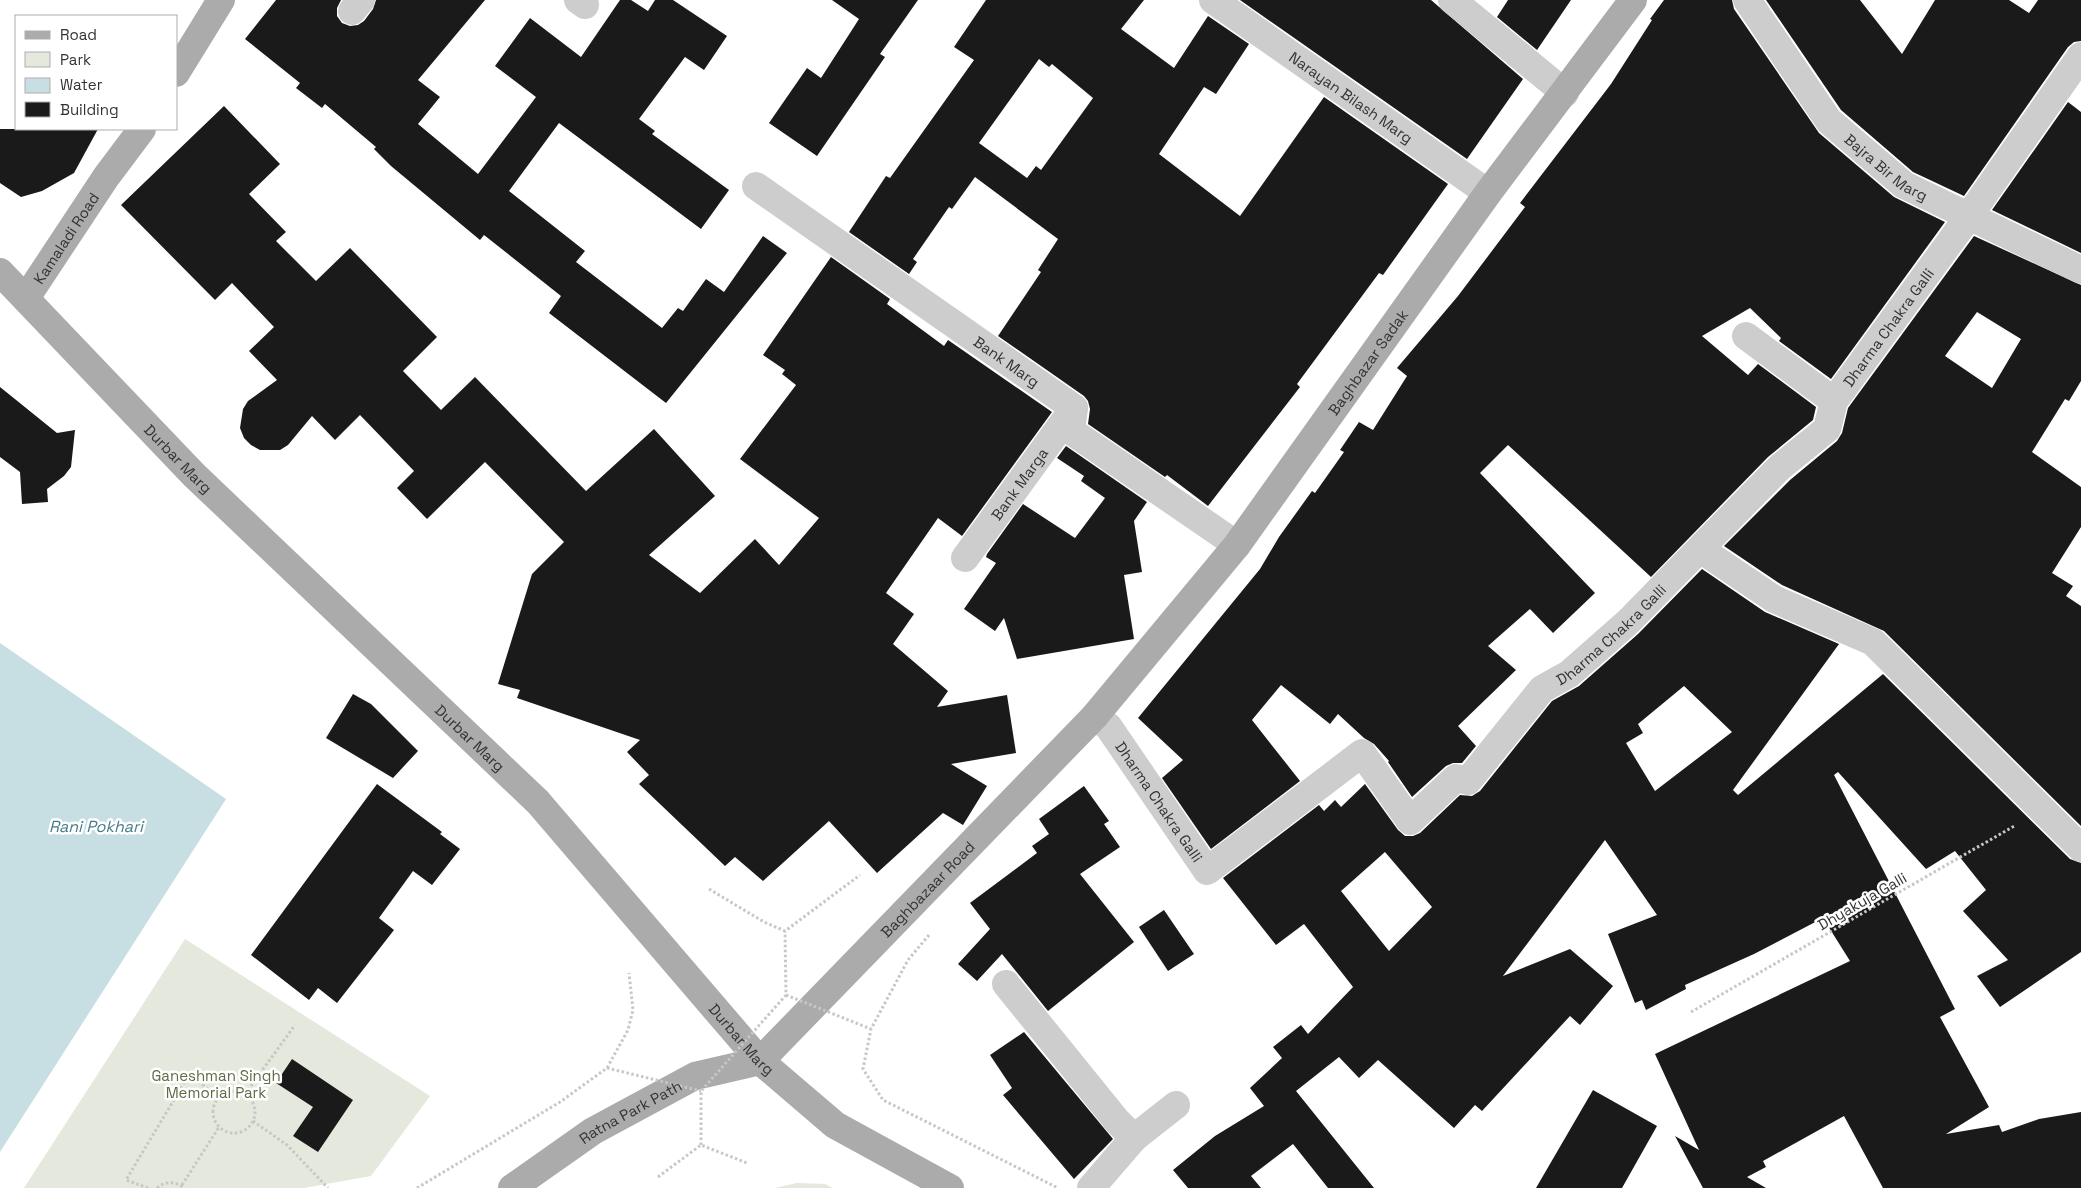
<svg xmlns="http://www.w3.org/2000/svg" width="2081" height="1188" font-family="'Space Grotesk',sans-serif">
<rect width="100%" height="100%" fill="#fff"/>
<path fill="#e5e8dd" d="M 185,939 L 430,1096 L 371,1176 L 304,1188 L 24,1188 Z
M 797,1183 L 825,1184 L 833,1188 L 775,1188 Z"/>
<path fill="#c7dfe3" d="M 0,643 L 226,799 L 0,1152 Z"/>
<path fill="#1a1a1a" fill-rule="evenodd" d="M 276,0 L 341,0 L 337,8 L 337,16 L 342,23 L 350,26 L 358,25 L 364,21 L 373,9 L 376,0 L 485,0 L 418,80 L 440,97 L 418,124 L 478,174 L 536,97 L 495,66 L 530,18 L 581,57 L 620,0 L 631,0 L 648,11 L 655,0 L 673,0 L 727,36 L 704,70 L 685,57 L 639,119 L 655,131 L 652,134 L 729,190 L 701,229 L 559,123 L 509,191 L 585,251 L 576,262 L 662,328 L 678,308 L 683,311 L 706,279 L 724,292 L 763,236 L 787,253 L 666,403 L 549,313 L 561,296 L 484,235 L 480,240 L 391,166 L 374,149 L 376,147 L 325,104 L 322,108 L 296,88 L 300,83 L 245,39 Z
M 832,0 L 918,0 L 880,54 L 885,57 L 817,156 L 769,123 L 807,68 L 821,78 L 859,19 Z
M 986,0 L 1144,0 L 1121,29 L 1174,68 L 1208,16 L 1249,44 L 1216,94 L 1204,87 L 1159,154 L 1240,216 L 1324,97 L 1448,184 L 1383,275 L 1379,273 L 1297,384 L 1300,387 L 1208,506 L 1167,475 L 1165,477 L 1088,424 L 1090,409 L 1088,401 L 1084,396 L 998,336 L 1041,272 L 1038,270 L 1058,239 L 975,177 L 952,209 L 949,207 L 913,259 L 917,262 L 909,274 L 849,232 L 886,176 L 890,178 L 974,60 L 954,47 ZM 1039,59 L 1049,67 L 1052,64 L 1093,98 L 1041,170 L 1036,166 L 1027,178 L 979,143 Z
M 1240,0 L 1431,0 L 1523,79 L 1467,159 Z
M 1508,0 L 1571,0 L 1537,50 L 1497,17 Z
M 1664,0 L 1732,0 L 1734,9 L 1819,133 L 1894,197 L 1945,222 L 1831,379 L 1779,341 L 1781,338 L 1750,308 L 1702,336 L 1748,375 L 1758,364 L 1816,407 L 1813,420 L 1768,457 L 1651,577 L 1508,445 L 1480,473 L 1595,593 L 1553,633 L 1530,609 L 1488,646 L 1516,670 L 1458,726 L 1476,746 L 1462,763 L 1453,763 L 1446,766 L 1412,797 L 1388,762 L 1389,761 L 1374,744 L 1364,738 L 1338,714 L 1330,724 L 1281,685 L 1252,720 L 1300,781 L 1211,849 L 1162,778 L 1183,760 L 1138,718 L 1260,569 L 1279,537 L 1312,491 L 1315,493 L 1344,452 L 1340,450 L 1359,422 L 1373,430 L 1407,376 L 1397,368 L 1458,296 L 1525,207 L 1520,203 L 1611,84 L 1652,20 L 1650,19 Z
M 1766,0 L 1860,0 L 1902,54 L 1935,0 L 2009,0 L 2029,13 L 2038,0 L 2081,0 L 2081,41 L 2074,42 L 2068,47 L 1964,196 L 1913,172 L 1841,110 Z
M 2068,102 L 2081,112 L 2081,253 L 1992,210 Z
M 224,106 L 280,164 L 249,194 L 286,232 L 276,241 L 316,281 L 350,248 L 437,337 L 403,371 L 441,410 L 475,377 L 586,491 L 654,429 L 715,496 L 649,555 L 700,593 L 755,539 L 779,565 L 819,518 L 740,459 L 796,385 L 782,374 L 785,370 L 763,355 L 831,257 L 890,299 L 887,304 L 944,346 L 948,340 L 1052,412 L 962,536 L 938,518 L 886,593 L 914,614 L 893,644 L 948,691 L 937,707 L 1007,695 L 1016,753 L 951,764 L 987,786 L 963,825 L 943,813 L 877,873 L 829,821 L 763,881 L 735,857 L 725,866 L 639,784 L 649,775 L 627,752 L 640,740 L 517,698 L 520,690 L 498,684 L 532,574 L 564,542 L 485,462 L 427,519 L 397,488 L 414,471 L 360,415 L 335,440 L 312,416 L 288,445 L 280,450 L 260,450 L 251,445 L 244,438 L 240,428 L 243,409 L 248,401 L 277,380 L 249,351 L 274,327 L 232,283 L 215,300 L 121,205 Z
M 0,129 L 98,129 L 74,173 L 42,191 L 21,197 L 0,183 Z
M 1974,236 L 2081,285 L 2081,381 L 2069,401 L 2065,399 L 2032,452 L 2081,487 L 2081,527 L 2052,573 L 2073,586 L 2066,596 L 2081,606 L 2081,826 L 1884,631 L 1782,585 L 1724,546 L 1790,480 L 1837,441 L 1842,433 L 1848,408 ZM 1977,312 L 2021,339 L 1992,388 L 1945,356 Z
M 0,387 L 57,433 L 75,430 L 71,467 L 64,476 L 47,489 L 48,502 L 22,504 L 20,472 L 0,457 Z
M 1066,446 L 1147,502 L 1134,521 L 1142,572 L 1124,575 L 1134,639 L 1017,659 L 1004,618 L 995,631 L 964,609 L 996,563 L 986,557 L 987,554 L 1023,504 L 1075,538 L 1105,498 L 1081,481 L 1084,476 L 1057,458 Z
M 1702,569 L 1765,612 L 1839,644 L 1733,790 L 1738,795 L 1883,674 L 2070,859 L 2081,863 L 2081,952 L 2000,1007 L 1977,976 L 2008,960 L 1963,911 L 1986,890 L 1955,851 L 1926,869 L 1838,772 L 1834,775 L 1955,1009 L 1940,1017 L 1989,1107 L 1946,1134 L 1999,1125 L 2002,1132 L 2039,1119 L 2081,1112 L 2081,1188 L 1883,1188 L 1844,1116 L 1763,1161 L 1766,1167 L 1747,1177 L 1766,1188 L 1703,1188 L 1675,1136 L 1699,1150 L 1655,1054 L 1850,961 L 1823,918 L 1754,954 L 1685,985 L 1686,989 L 1646,1010 L 1642,1000 L 1635,1003 L 1608,934 L 1657,915 L 1605,840 L 1503,976 L 1570,949 L 1613,986 L 1580,1025 L 1570,1016 L 1482,1111 L 1475,1105 L 1454,1128 L 1378,1060 L 1359,1078 L 1339,1057 L 1296,1091 L 1374,1188 L 1328,1188 L 1293,1144 L 1251,1176 L 1261,1188 L 1188,1188 L 1173,1170 L 1215,1136 L 1264,1106 L 1250,1088 L 1282,1058 L 1273,1047 L 1301,1025 L 1308,1034 L 1353,987 L 1304,924 L 1276,945 L 1223,878 L 1319,805 L 1324,811 L 1335,800 L 1341,807 L 1365,784 L 1398,830 L 1405,836 L 1413,836 L 1420,833 L 1460,795 L 1472,796 L 1480,791 L 1552,701 L 1579,686 L 1638,634 ZM 1684,686 L 1732,732 L 1655,791 L 1626,743 L 1643,733 L 1638,724 ZM 1385,852 L 1432,907 L 1389,951 L 1341,891 Z
M 353,694 L 371,704 L 418,751 L 393,778 L 326,738 Z
M 377,784 L 442,832 L 440,834 L 460,849 L 432,885 L 413,871 L 379,918 L 394,930 L 337,1003 L 318,988 L 309,1000 L 251,955 Z
M 1084,786 L 1109,821 L 1104,824 L 1120,847 L 1080,874 L 1134,942 L 1048,1011 L 1002,954 L 977,981 L 958,964 L 990,929 L 970,903 L 1037,853 L 1032,846 L 1049,834 L 1039,819 Z
M 1164,910 L 1194,954 L 1168,971 L 1139,927 Z
M 1024,1032 L 1113,1139 L 1074,1179 L 1003,1095 L 1012,1088 L 990,1055 Z
M 292,1059 L 353,1100 L 318,1152 L 293,1136 L 313,1107 L 276,1083 Z
M 1593,1090 L 1657,1126 L 1622,1188 L 1536,1188 Z"/>
<g fill="none" stroke-linecap="round" stroke-linejoin="round">
<path stroke="#c7c7c7" stroke-width="3" stroke-dasharray="2.5 2.5" stroke-linecap="butt" d="M 709,889 L 764,922 L 785,931 L 860,875
M 929,935 L 908,960 L 871,1029 L 863,1069 L 883,1100 L 1058,1188
M 1691,1012 L 2016,825
M213 1112a21 21 0 1 1 42 0a21 21 0 1 1-42 0Z
M 245,1094 L 295,1025
M 253,1121 L 287,1145 L 328,1188
M 658,1177 L 701,1145 L 747,1163
M 182,1185 L 219,1127
M 148,1188 L 126,1180 L 190,1073 L 217,1098
M 157,1188 C 165,1181 176,1181 184,1188
M 417,1188 L 560,1102 L 607,1068 L 628,1030 L 633,1010 L 629,973"/>
<g stroke="#cdcdcd" stroke-width="28">
<path d="M 578,0 L 585,5"/>
<path id="s1" d="M 1213,0 L 1488,193"/>
<path d="M 1452,0 L 1565,93"/>
<path id="s2" d="M 1747,0 L 1829,121 L 1904,185 L 2081,270"/>
<path d="M 352,11 L 361,0"/>
<path id="s3" d="M 756,186 L 1074,408 L 1071,431 L 1237,545"/>
<path d="M 1746,336 L 1834,401"/>
<path d="M 1700,549 L 1774,599 L 1873,642 L 2081,848"/>
<path id="s4" d="M 965,558 L 1074,408"/>
<path id="s5" d="M 1094,717 L 1108,726 L 1207,871 L 1362,753 L 1410,821 L 1456,778 L 1468,781 L 1542,689 L 1569,674 L 1628,622 L 1779,468 L 1827,429 L 1834,401 L 1969,216 L 2081,56"/>
<path d="M 1006,984 L 1117,1121 L 1134,1138 L 1091,1188"/>
<path d="M 1134,1138 L 1176,1105"/>
</g>
<g stroke="#ababab" stroke-width="28">
<path d="M 176,73 L 221,0"/>
<path id="s6" d="M 0,272 L 194,475 L 538,802 L 760,1061 L 835,1125 L 950,1188"/>
<path id="s7" d="M 26,298 L 106,177 L 142,129"/>
<path id="s8" d="M 760,1061 L 1094,717 L 1237,545 L 1488,193 L 1633,0"/>
<path id="s9" d="M 512,1188 L 593,1131 L 695,1076 L 760,1061"/>
</g>
<path stroke="#c7c7c7" stroke-width="3" stroke-dasharray="2.5 2.5" stroke-linecap="butt" d="M 786,995 L 871,1029
M 607,1068 L 701,1091
M 701,1145 L 701,1091 L 786,995 L 785,931"/>
</g>
<g text-anchor="middle" dominant-baseline="central" stroke-width="5" stroke-linejoin="round" paint-order="stroke">
<g font-size="15" fill="#333" stroke="#fff">
<text stroke="none"><textPath href="#s1" startOffset="169">Narayan Bilash Marg</textPath></text>
<text stroke="none"><textPath href="#s2" startOffset="220">Bajra Bir Marg</textPath></text>
<text stroke="none"><textPath href="#s7" startOffset="72">Kamaladi Road</textPath></text>
<text stroke="none"><textPath href="#s5" startOffset="1171">Dharma Chakra Galli</textPath></text>
<text stroke="none"><textPath href="#s3" startOffset="306">Bank Marg</textPath></text>
<text stroke="none"><textPath href="#s8" startOffset="928">Baghbazar Sadak</textPath></text>
<text stroke="none"><textPath href="#s6" startOffset="258">Durbar Marg</textPath></text>
<text stroke="none"><textPath href="#s4" startOffset="92">Bank Marga</textPath></text>
<text stroke="none"><textPath href="#s5" startOffset="752">Dharma Chakra Galli</textPath></text>
<text stroke="none"><textPath href="#s6" startOffset="662">Durbar Marg</textPath></text>
<text stroke="none"><textPath href="#s5" startOffset="108">Dharma Chakra Galli</textPath></text>
<text stroke="none"><textPath href="#s8" startOffset="240">Baghbazaar Road</textPath></text>
<text transform="translate(1862 901) rotate(-30)">Dhyakuja Galli</text>
<text stroke="none"><textPath href="#s6" startOffset="1068">Durbar Marg</textPath></text>
<text stroke="none"><textPath href="#s9" startOffset="141">Ratna Park Path</textPath></text>
</g>
<g font-size="15" fill="#5f6b44" stroke="#fff">
<text x="216" y="1075">Ganeshman Singh<tspan x="216" dy="17">Memorial Park</tspan></text>
</g>
<g font-size="16" font-style="italic" fill="#457d88" stroke="#fff">
<text x="96" y="826">Rani Pokhari</text>
</g>
</g>
<rect x="15" y="15" width="162" height="115" fill="#ffffff" stroke="#adadad"/>
<rect x="25" y="31" width="25" height="8" fill="#ababab" stroke="#adadad"/>
<text x="60" y="40" font-size="15" fill="#333333">Road</text>
<rect x="25" y="52" width="25" height="15" fill="#e5e8dd" stroke="#adadad"/>
<text x="60" y="65" font-size="15" fill="#333333">Park</text>
<rect x="25" y="78" width="25" height="15" fill="#c7dfe3" stroke="#adadad"/>
<text x="60" y="90" font-size="15" fill="#333333">Water</text>
<rect x="25" y="102" width="25" height="15" fill="#1a1a1a" stroke="#adadad"/>
<text x="60" y="115" font-size="15" fill="#333333">Building</text>
</svg>
